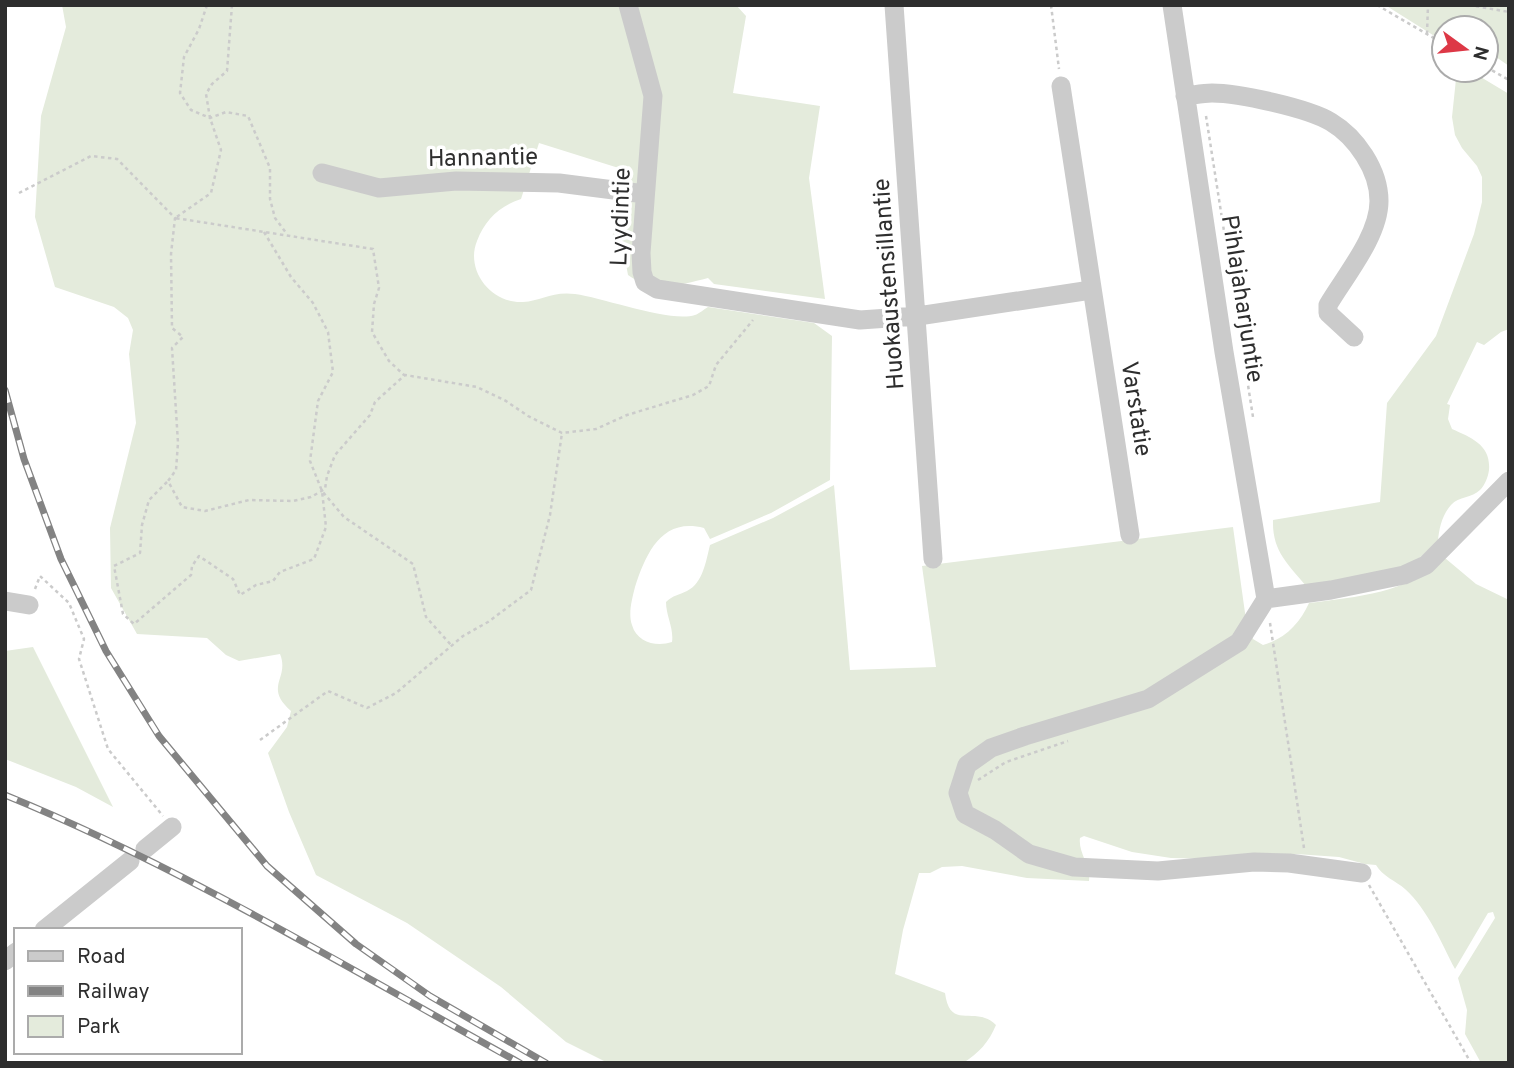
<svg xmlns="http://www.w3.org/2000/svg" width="1514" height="1068" font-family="Overpass,sans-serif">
<rect width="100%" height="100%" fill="#fff"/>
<path fill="#e4ebdc" d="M 62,5 L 736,5 L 746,16 L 733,93 L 820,106 L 809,178 L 825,299 L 714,284 L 708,278 C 681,285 652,293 628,275 L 624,253 L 612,239 L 625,170 L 539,143 L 521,199 C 499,206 485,220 477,241 C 465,270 491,304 523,302 C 541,301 552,291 575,294 C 604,298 671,323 695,315 C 699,314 704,309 708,307 L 814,323 L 832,336 L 830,480 L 771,513 L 710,539 L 704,528 C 662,517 646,553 635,587 C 632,599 628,614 632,625 C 637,643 657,647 672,642 C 674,628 666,616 666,602 C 673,595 679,595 687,591 C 703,583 706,561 710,545 L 773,518 L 834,485 L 850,670 L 936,667 L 922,566 L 1233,527 L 1246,620 L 1253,639 L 1263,645 C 1285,639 1300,623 1309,603 C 1357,597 1408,593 1445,558 L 1476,584 L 1509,600 L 1509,1063 L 1481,1063 L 1465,1034 L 1467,1010 L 1458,978 L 1495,918 L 1493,912 L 1488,913 L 1455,969 C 1441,942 1428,910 1405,889 C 1396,881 1382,876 1376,865 L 1365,864 L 1339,857 L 1296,854 L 1222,859 L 1171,858 L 1132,852 L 1084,836 L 1080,838 C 1078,853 1091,865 1089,881 L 1027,878 L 962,866 L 942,867 L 930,873 L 919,873 L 903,930 L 895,974 L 945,993 C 950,1032 975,1004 996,1025 C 989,1042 979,1053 963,1063 L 608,1063 L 566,1042 L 501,987 L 407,923 L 316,875 L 289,812 L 268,753 L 287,727 L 291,711 C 263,686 290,679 280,654 L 239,661 L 226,655 L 207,638 L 137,634 L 111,588 L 110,528 L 136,423 L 129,354 L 133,330 L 128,318 L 114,307 L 55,287 L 35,217 L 41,116 L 66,27 Z
M 1385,5 L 1509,5 L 1509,66 L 1486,50 L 1486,28 L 1444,28 L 1444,42 Z
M 1453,70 L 1469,70 L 1509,94 L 1509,329 L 1501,332 L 1484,345 L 1477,342 L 1447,404 L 1450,405 L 1448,419 L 1452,429 C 1472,438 1491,445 1489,470 C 1488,477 1485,485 1480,490 C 1472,498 1459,496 1451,505 C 1442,515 1439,529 1438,541 L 1416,561 L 1402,567 L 1306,586 C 1288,564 1272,551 1273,520 L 1380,502 L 1387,403 L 1436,336 L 1474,234 L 1482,202 L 1482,177 L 1477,166 L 1462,148 L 1455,135 L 1452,117 L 1456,79 Z
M 33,647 L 113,807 L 76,787 L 5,759 L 5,651 Z"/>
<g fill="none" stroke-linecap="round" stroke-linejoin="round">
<path stroke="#cbcbcb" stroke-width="2.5" stroke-dasharray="3.5 3.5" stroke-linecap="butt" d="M 207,5 L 199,29 L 184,57 L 180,93 L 191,110 L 210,118 L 226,112 L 248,116 L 270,168 L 270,199 L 275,218 L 287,234
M 232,5 L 227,71 L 212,84 L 206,94 L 210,118 L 221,150 L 211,193 L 175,218 L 373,249 L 379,288 L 374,304 L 372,332 L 389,361 L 404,375
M 1051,5 L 1059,69
M 1377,5 L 1444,44
M 1469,5 L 1509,12
M 1427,34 L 1428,5
M 1486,67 L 1509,80
M 1206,116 L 1253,417
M 19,193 L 91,156 L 117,159 L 175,218 L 171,254 L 172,328 L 183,337 L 172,348 L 178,443 L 176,470 L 168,481 L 182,507 L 205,511 L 249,500 L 293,501 L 311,497 L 325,489 L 327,476 L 335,455 L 370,415 L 375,402 L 405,375 L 477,387 L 506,401 L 528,416 L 562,433 L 596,429 L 627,415 L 693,395 L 709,386 L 716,365 L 753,320
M 264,232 L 291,277 L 313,303 L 328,332 L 333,372 L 318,401 L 310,461 L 322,491 L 344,517 L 413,564 L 426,617 L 451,645
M 167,482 L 149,500 L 142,525 L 140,553 L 114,566 L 123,614 L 134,624 L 191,575 L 192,566 L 199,556 L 233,579 L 240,595 L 256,585 L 273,581 L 280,572 L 314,559 L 326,527 L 322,491
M 35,589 L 40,576 L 69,603 L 84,639 L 79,659 L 108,749 L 163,816
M 1270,623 L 1304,848
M 260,740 L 328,691 L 367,708 L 396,693 L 463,636 L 488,622 L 531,590 L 550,515 L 562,433
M 978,780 L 1006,762 L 1068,741
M 1369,885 L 1471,1063"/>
<path stroke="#cbcbcb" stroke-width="19" d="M 628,5 L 653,96 L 641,253 L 642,272 L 645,282 L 657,289 L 860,320 L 918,316 L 1091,290
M 894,5 L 933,559
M 1172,5 L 1224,352 L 1266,599
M 1061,86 L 1130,535
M 1185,96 C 1194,95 1203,93 1212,93 C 1238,93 1308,108 1331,122 C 1356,137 1379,170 1379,201 C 1379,236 1345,276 1328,305 L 1328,313 L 1354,337
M 322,173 L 379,188 L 456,181 L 559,183 L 645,194
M 1266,599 L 1239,642 L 1148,699 L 1025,736 L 991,748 L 967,765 L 958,793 L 965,814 L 995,830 L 1029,854 L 1074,867 L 1158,871 L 1254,862 L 1289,863 L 1362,873
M 1266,599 L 1331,590 L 1404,575 L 1426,565 L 1509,481
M 5,601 L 29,605
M 145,849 L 172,827
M 44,930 L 130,861
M 5,961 L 16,952"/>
<defs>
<path id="rail" d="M 5,390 L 24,459 L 61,559 L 106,651 L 159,736 L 267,866 L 356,944 L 430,996 L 546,1063
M 5,795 C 184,868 351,970 520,1063"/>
</defs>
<use href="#rail" stroke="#838383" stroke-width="7"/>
<use href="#rail" stroke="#fff" stroke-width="4.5" stroke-dasharray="13" stroke-linecap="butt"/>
</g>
<g text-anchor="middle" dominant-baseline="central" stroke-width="7" stroke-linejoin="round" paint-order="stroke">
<g font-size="24" fill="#2e2e2e" stroke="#fff">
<text transform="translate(483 159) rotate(-1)">Hannantie</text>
<text transform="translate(622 217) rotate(-88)">Lyydintie</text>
<text transform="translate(890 284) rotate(-94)">Huokaustensillantie</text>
<text transform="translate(1241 299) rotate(81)">Pihlajaharjuntie</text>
<text transform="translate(1135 409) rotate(81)">Varstatie</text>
</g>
</g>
<rect width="1514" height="1068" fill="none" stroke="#2e2e2e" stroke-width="14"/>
<rect x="14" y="928" width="228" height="126" fill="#ffffff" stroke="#ababab" stroke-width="2"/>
<rect x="28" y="951" width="35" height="10" fill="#cbcbcb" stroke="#ababab" stroke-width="2"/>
<text x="77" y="963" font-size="21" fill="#2e2e2e">Road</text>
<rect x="28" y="986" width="35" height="10" fill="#838383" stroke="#ababab" stroke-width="2"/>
<text x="77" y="998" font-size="21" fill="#2e2e2e">Railway</text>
<rect x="28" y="1016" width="35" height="21" fill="#e4ebdc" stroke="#ababab" stroke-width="2"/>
<text x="77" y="1033" font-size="21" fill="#2e2e2e">Park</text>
<g transform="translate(1465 49) rotate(105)"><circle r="33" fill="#ffffff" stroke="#ababab" stroke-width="2"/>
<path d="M0-5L12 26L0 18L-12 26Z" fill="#dd3846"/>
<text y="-10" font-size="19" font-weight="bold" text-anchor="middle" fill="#2e2e2e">N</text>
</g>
</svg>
